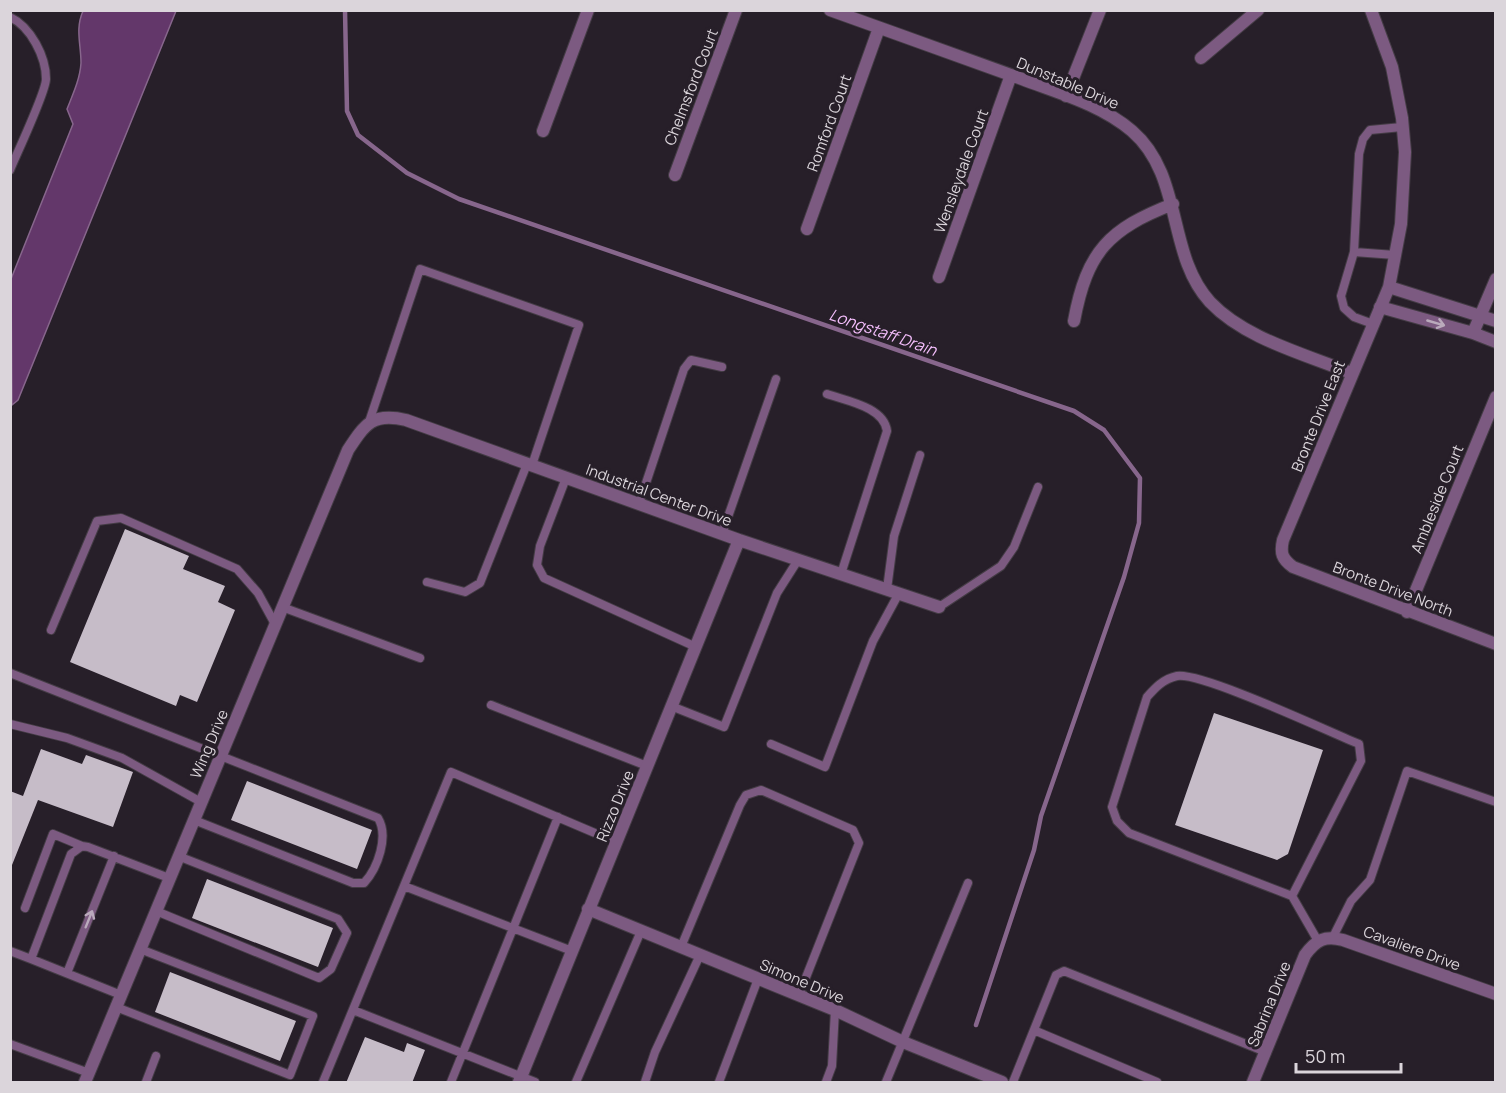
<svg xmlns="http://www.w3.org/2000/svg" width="1506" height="1093" font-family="Manrope,sans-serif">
<rect width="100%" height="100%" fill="#271f29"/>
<path fill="#63376a" stroke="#87668c" stroke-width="1.5" d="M 83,11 L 176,11 L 18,400 L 12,405 L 11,279 L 73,124 L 67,109 C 73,94 80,79 81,63 C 81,44 75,29 83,11 Z"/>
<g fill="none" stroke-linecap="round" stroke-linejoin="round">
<path stroke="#87668c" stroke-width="4.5" d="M 345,10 L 347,111 L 358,135 L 407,173 L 459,199 L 1074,411 L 1104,430 L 1140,478 L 1139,523 L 1124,577 L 1041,816 L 1034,850 L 976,1025"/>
</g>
<path fill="#c6bcc8" d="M 125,529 L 189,556 L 183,569 L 225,586 L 218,602 L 235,610 L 197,702 L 180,695 L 176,706 L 70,662 Z
M 1214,713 L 1323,750 L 1288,854 L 1277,860 L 1175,825 Z
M 41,749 L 82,764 L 86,755 L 133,772 L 113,827 L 38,800 L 10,870 L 10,791 L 23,796 Z
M 247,781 L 372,830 L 357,869 L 231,820 Z
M 207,879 L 333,928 L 318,967 L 192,918 Z
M 170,972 L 296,1021 L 280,1061 L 155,1012 Z
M 365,1037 L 404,1052 L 407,1043 L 425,1050 L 412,1083 L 346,1083 Z"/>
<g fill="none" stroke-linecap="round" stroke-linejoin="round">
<defs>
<path id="lane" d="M 10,17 C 31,27 46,57 46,79 C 46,92 17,153 10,170
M 1354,252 L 1395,255
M 1373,324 L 1354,317 L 1344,308 L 1341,296 L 1354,252 L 1359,154 L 1363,139 L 1370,130 L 1402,127
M 827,394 C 847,401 884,407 887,431 L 841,574
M 369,422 L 420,269 L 579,325 L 532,465
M 566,478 L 540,546 L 537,565 L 544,578 L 696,647
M 639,504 L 684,369 L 691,360 L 722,367
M 722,534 L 776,379
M 427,582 L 465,592 L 480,583 L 527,464
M 887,589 L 894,536 L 920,455
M 282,607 L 420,658
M 939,607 L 1001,566 L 1014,547 L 1038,487
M 51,630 L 97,521 L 121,518 L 237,569 L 258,593 L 275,624
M 10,673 L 378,818 C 389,836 378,868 364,883 L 353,883 L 194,820
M 491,705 L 647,766
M 671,706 L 724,727 L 777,593 L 798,560
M 10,724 L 67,738 L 122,758 L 201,802
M 771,744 L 825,767 L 873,641 L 899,593
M 404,886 L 572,951
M 1292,896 L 1361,761 L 1359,744 C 1327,731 1202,672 1177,676 C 1163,679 1155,688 1147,697 L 1112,807 L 1117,821 L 1129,833 L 1292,896 L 1318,941
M 25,908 L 53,834 L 82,846
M 156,911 L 319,978 L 331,969 L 347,933 L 338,919 L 178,856
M 1333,937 L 1351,901 L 1370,880 L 1407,771 L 1496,802
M 681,947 L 740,805 L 746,795 L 761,790 L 853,830 L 859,843 L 799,995
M 10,951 L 31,959
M 67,973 L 114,856
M 121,995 L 31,959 L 71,854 L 82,846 L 88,847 L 169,878
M 116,1007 L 290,1075 L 313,1016 L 140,949
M 353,1010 L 535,1082
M 1036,1031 L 1157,1082
M 10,1044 L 89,1073
M 146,1082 L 156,1056
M 323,1082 L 451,772 L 616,842
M 451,1082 L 558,817
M 576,1082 L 641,931
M 645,1082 L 655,1052 L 700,955
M 719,1082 L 758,979
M 826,1082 L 832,1066 L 835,1010
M 886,1082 L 968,883
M 1013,1082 L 1056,975 L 1064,971 L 1266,1052"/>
<path id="street" d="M 830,10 C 894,33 959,56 1022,79 C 1059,93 1102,105 1132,131 C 1184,176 1166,254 1210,302 C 1245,339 1305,354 1351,373
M 1371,10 L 1392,67 L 1402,118 L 1405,152 L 1401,224 L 1389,287 L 1283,540 C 1280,553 1282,559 1293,567 L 1496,644
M 1201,58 L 1258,10
M 1066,96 L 1100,10
M 543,131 L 588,10
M 675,175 L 736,10
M 807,229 L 879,28
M 939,277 L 1011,75
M 1389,287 L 1496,321
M 1380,307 L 1473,333 L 1496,342
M 1074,321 C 1087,251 1109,229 1173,204
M 1473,333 L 1496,279
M 1407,612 L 1496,397
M 588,909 L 835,1010 L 903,1042 L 1002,1082
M 85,1082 L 348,450 C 365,424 373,412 406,420 L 739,540 L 939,607
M 519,1082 L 739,540
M 1253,1082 L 1305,955 C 1316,940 1325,935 1343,940 L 1496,994"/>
</defs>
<use href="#lane" stroke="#443c45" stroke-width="10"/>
<use href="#street" stroke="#443c45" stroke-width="14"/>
<use href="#lane" stroke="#7c5a81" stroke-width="8"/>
<use href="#street" stroke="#7c5a81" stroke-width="12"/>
</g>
<defs><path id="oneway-shaft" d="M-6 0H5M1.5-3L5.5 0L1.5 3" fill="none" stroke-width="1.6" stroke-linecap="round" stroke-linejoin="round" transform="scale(1.5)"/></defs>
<g stroke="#baaabc">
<use href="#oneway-shaft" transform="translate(1436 323) rotate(16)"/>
<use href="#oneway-shaft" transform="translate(89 919) rotate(-68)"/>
</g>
<g text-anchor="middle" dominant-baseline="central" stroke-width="6" stroke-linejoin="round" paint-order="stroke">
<g font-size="15" fill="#dbd5db" stroke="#271f29">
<text transform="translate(1068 83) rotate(23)">Dunstable Drive</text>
<text transform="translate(691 87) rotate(-69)">Chelmsford Court</text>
<text transform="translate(829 123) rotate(-70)">Romford Court</text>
<text transform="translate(961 171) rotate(-70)">Wensleydale Court</text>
<text transform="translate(1318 416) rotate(-68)">Bronte Drive East</text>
<text transform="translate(659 495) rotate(20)">Industrial Center Drive</text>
<text transform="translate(1437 499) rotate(-68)">Ambleside Court</text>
<text transform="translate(1393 589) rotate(21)">Bronte Drive North</text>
<text transform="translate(209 744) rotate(-67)">Wing Drive</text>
<text transform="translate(615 806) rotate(-68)">Rizzo Drive</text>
<text transform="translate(1412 948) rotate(20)">Cavaliere Drive</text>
<text transform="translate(802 981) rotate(23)">Simone Drive</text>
<text transform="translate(1269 1004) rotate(-68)">Sabrina Drive</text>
</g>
<g font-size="16" font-style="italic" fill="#f4befc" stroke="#271f29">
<text transform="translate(883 332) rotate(19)">Longstaff Drain</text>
</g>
</g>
<rect width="1506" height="1093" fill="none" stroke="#dbd5db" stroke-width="24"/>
<path d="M1296 1063v9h105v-9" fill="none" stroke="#dbd5db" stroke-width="3"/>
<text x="1305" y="1063" font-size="18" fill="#dbd5db" stroke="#271f29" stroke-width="4.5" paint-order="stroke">50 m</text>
</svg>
